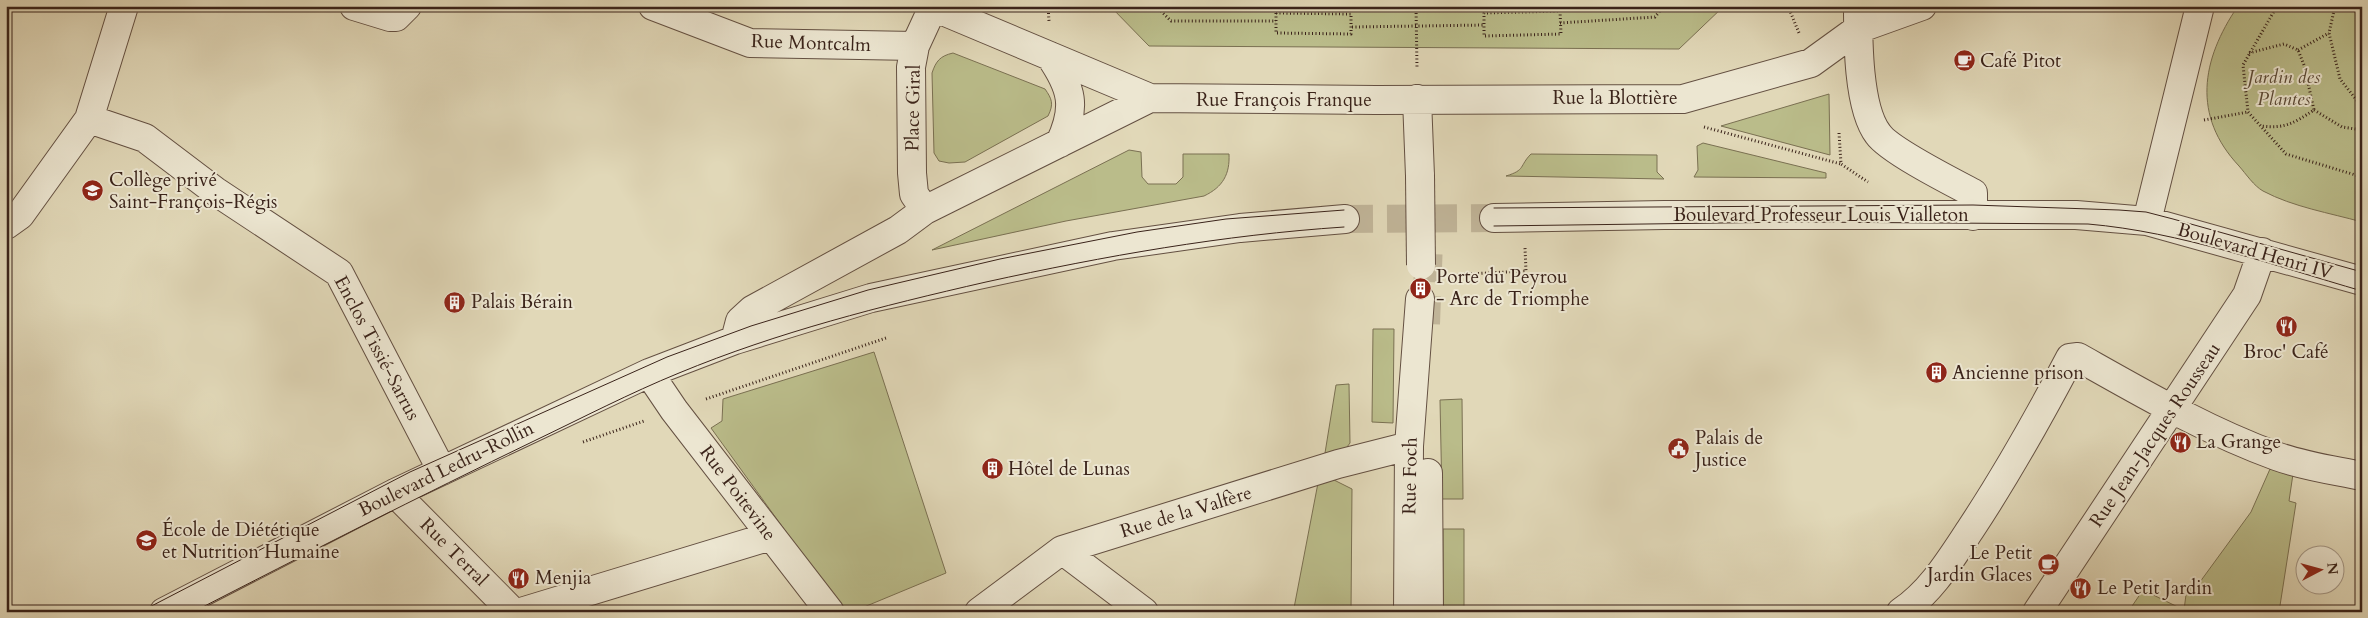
<svg xmlns="http://www.w3.org/2000/svg" width="2368" height="618" font-family="Cardo,serif">
<rect width="100%" height="100%" fill="#e1d8b8"/>
<filter id="stains"><feTurbulence type="fractalNoise" baseFrequency=".004" numOctaves="4"/><feColorMatrix values="0 0 0 0 .2 0 0 0 0 .09 0 0 0 0 .02 0 0 0 .5 -.17"/></filter>
<radialGradient id="worn" r=".72"><stop offset=".6" stop-color="#630" stop-opacity="0"/><stop offset="1" stop-color="#630" stop-opacity=".3"/></radialGradient>
<path fill="#babc8a" stroke="#7a7052" d="M 1110,6 L 1724,6 L 1679,49 L 1149,46 Z
M 2238,6 L 2362,6 L 2362,222 C 2330,213 2293,207 2263,191 C 2254,186 2246,174 2239,166 C 2192,116 2201,60 2238,6 Z
M 953,53 L 1045,89 C 1052,99 1054,104 1048,116 L 965,162 L 949,163 L 939,161 L 934,153 L 932,73 C 936,61 940,56 953,53 Z
M 1829,94 L 1830,155 L 1721,126 Z
M 1703,143 L 1826,173 L 1826,178 L 1694,177 L 1698,170 L 1697,146 Z
M 1129,150 L 1141,152 L 1142,177 L 1148,184 L 1176,184 L 1183,177 L 1183,154 L 1229,154 C 1230,174 1223,187 1204,196 L 1066,221 L 932,250 Z
M 1531,154 L 1657,155 L 1657,172 L 1664,179 L 1506,176 C 1526,170 1519,166 1531,154 Z
M 1373,329 L 1394,329 L 1393,423 L 1372,422 Z
M 874,352 L 946,573 L 852,612 L 844,612 L 711,428 L 722,421 L 723,399 Z
M 1349,384 L 1350,443 L 1344,451 L 1325,453 L 1336,385 Z
M 1462,399 L 1463,499 L 1442,499 L 1440,400 Z
M 2270,469 L 2293,474 L 2289,501 L 2296,503 L 2279,612 L 2128,612 L 2143,590 L 2184,610 L 2187,587 L 2197,586 L 2251,512 Z
M 1332,479 L 1352,489 L 1351,612 L 1308,612 L 1294,608 L 1318,483 Z
M 1443,529 L 1464,529 L 1464,610 L 1443,610 Z"/>
<g fill="none" stroke-linecap="round" stroke-linejoin="round">
<path stroke="#c0b498" stroke-width="28" stroke-dasharray="28 14" stroke-linecap="butt" d="M 1345,219 L 1494,218
M 1426,324 L 1429,240"/>
<defs>
<path id="minor" d="M 354,6 L 390,17 L 396,17 L 407,6
M 653,6 L 750,43 L 915,46
M 931,6 L 1150,98 L 1376,100 L 1683,99 L 1811,63 L 1858,29 L 1922,6
M 1858,6 C 1858,40 1858,108 1878,134 C 1889,150 1952,182 1973,193 L 1973,216
M 1050,56 C 1072,88 1077,107 1060,143
M 1417,99 L 1420,176
M 89,119 L 124,6
M 925,210 L 914,194 L 912,173 L 911,67 L 915,46 L 933,7
M 1494,218 L 1664,215 L 2076,215 L 2147,221 L 2362,281
M 2147,221 L 2200,6
M 6,225 L 20,215 L 89,119 L 145,138 L 215,191 L 339,273 L 442,471
M 735,340 L 740,321 L 752,310 L 898,230 L 925,210 L 1150,98
M 649,373 L 674,410 L 830,612
M 1428,473 L 1429,612
M 395,493 L 513,612
M 1062,550 L 1144,612
M 164,612 L 395,493 L 649,373 L 735,340 L 871,298 L 1113,246 L 1240,228 L 1345,219
M 521,612 L 771,536
M 979,612 L 1062,550 L 1338,464 L 1409,446
M 1408,612 L 1409,446 L 1420,299
M 1901,612 C 1931,592 1950,560 1970,530 C 2007,474 2039,417 2070,358 L 2078,357 C 2142,393 2207,431 2276,456 C 2303,466 2333,470 2362,476
M 2037,612 L 2247,295 L 2262,252"/>
</defs>
<use href="#minor" stroke="#645042" stroke-width="30"/>
<path stroke="#3a231a" stroke-width="3" stroke-dasharray="1 2.5" stroke-linecap="butt" d="M 1048,6 L 1049,21
M 1156,6 L 1171,21 L 1276,21
M 1416,6 L 1417,68
M 1788,6 L 1799,33
M 2277,6 L 2243,65 L 2248,112 L 2286,154 L 2362,177
M 2335,6 L 2329,33 L 2340,79 L 2362,107
M 1560,11 L 1561,34 L 1484,36 L 1484,13 Z
M 1276,13 L 1351,14 L 1351,34 L 1276,33 Z
M 1560,23 L 1655,17 L 1664,6
M 1352,27 L 1485,25
M 2298,50 L 2329,33
M 2249,53 L 2284,44 L 2298,50 L 2304,65 L 2314,110 C 2294,123 2285,129 2261,126
M 2314,110 L 2342,127 L 2362,130
M 2204,120 L 2248,112
M 1704,127 L 1841,164
M 1839,133 L 1841,164 L 1868,182
M 1450,275 L 1526,271 L 1525,248
M 706,399 L 886,338
M 583,442 L 644,421"/>
<use href="#minor" stroke="#ece6d1" stroke-width="28"/>
<path stroke="#3a231a" stroke-width="1" d="M 1494,208 L 1973,205 L 2119,210 L 2146,212 L 2173,219 L 2362,272
M 1494,226 L 1797,222 L 2088,224 C 2181,232 2272,265 2362,291
M 140,612 L 410,472 L 667,357 L 751,326 L 868,290 L 1000,259 L 1137,232 L 1226,219 L 1344,210
M 193,612 C 306,554 420,496 534,441 C 582,418 630,393 679,373 C 778,332 881,306 986,282 C 1105,256 1223,235 1344,227"/>
<defs>
<path id="minor-bridge" d="M 1420,176 L 1421,265"/>
</defs>
<use href="#minor-bridge" stroke="#645042" stroke-width="30" stroke-linecap="butt"/>
<use href="#minor-bridge" stroke="#ece6d1" stroke-width="28"/>
</g>
<defs>
<symbol id="cafe-disc" viewBox="-11 -11 22 22"><circle r="9.5" fill="#8f2418" stroke="#ece6d1"/><path d="M-5.5-4.5H6V0H3Q3 3.5 0 3.5H-2.5Q-5.5 3.5-5.5 0ZM3-3.2v2h1.7v-2ZM-6 4.5H4V6H-6Z" fill="#fff"/></symbol>
<symbol id="school-disc" viewBox="-11 -11 22 22"><circle r="9.5" fill="#8f2418" stroke="#ece6d1"/><path d="M0-5L7-2L0 1L-7-2ZM-4 1L0 2.5L4 1V4Q0 6-4 4Z" fill="#fff"/></symbol>
<symbol id="building-disc" viewBox="-11 -11 22 22"><circle r="9.5" fill="#8f2418" stroke="#ece6d1"/><path d="M-4-6H4V6H1V3H-1V6H-4ZM-2.5-4.3h1.7v1.8h-1.7ZM.8-4.3h1.7v1.8H.8ZM-2.5-1h1.7V.8h-1.7ZM.8-1h1.7V.8H.8Z" fill="#fff"/></symbol>
<symbol id="restaurant-disc" viewBox="-11 -11 22 22"><circle r="9.5" fill="#8f2418" stroke="#ece6d1"/><path d="M-5-6h1v4h1v-4h1v4h1v-4h1v5L-1.5 .5V6h-2V.5L-5-1ZM5-6V6H3V1.5H1.5Q1.5-4 5-6Z" fill="#fff"/></symbol>
<symbol id="civic-disc" viewBox="-11 -11 22 22"><circle r="9.5" fill="#8f2418" stroke="#ece6d1"/><path d="M-.6-6.5H3V-4.5H.6V-3L4-1V1h2V6H-6V1h2V-1L-.6-3ZM-1.2 2.5V6h2.4V2.5Z" fill="#fff"/></symbol>
<symbol id="university-disc" viewBox="-11 -11 22 22"><circle r="9.5" fill="#8f2418" stroke="#ece6d1"/><path d="M0-5L7-2L0 1L-7-2ZM-4 1L0 2.5L4 1V4Q0 6-4 4Z" fill="#fff"/></symbol>
</defs>
<g fill-rule="evenodd">
<use href="#cafe-disc" x="1952" y="48" width="25" height="25"/>
<use href="#school-disc" x="80" y="178" width="25" height="25"/>
<use href="#building-disc" x="1408" y="276" width="25" height="25"/>
<use href="#building-disc" x="442" y="290" width="25" height="25"/>
<use href="#restaurant-disc" x="2274" y="314" width="25" height="25"/>
<use href="#building-disc" x="1924" y="360" width="25" height="25"/>
<use href="#restaurant-disc" x="2168" y="430" width="25" height="25"/>
<use href="#civic-disc" x="1666" y="436" width="25" height="25"/>
<use href="#building-disc" x="980" y="456" width="25" height="25"/>
<use href="#university-disc" x="134" y="528" width="25" height="25"/>
<use href="#cafe-disc" x="2036" y="552" width="25" height="25"/>
<use href="#restaurant-disc" x="506" y="566" width="25" height="25"/>
<use href="#restaurant-disc" x="2068" y="576" width="25" height="25"/>
</g>
<g text-anchor="middle" dominant-baseline="central" stroke-width="4" stroke-linejoin="round" paint-order="stroke">
<g font-size="19" fill="#3a231a" stroke="#ece6d1">
<text transform="translate(811 43) rotate(2)">Rue Montcalm</text>
<text x="1615" y="98">Rue la Blottière</text>
<text x="1284" y="100">Rue François Franque</text>
<text transform="translate(913 108) rotate(-89)">Place Giral</text>
<text x="1821" y="215">Boulevard Professeur Louis Vialleton</text>
<text transform="translate(2255 251) rotate(16)">Boulevard Henri IV</text>
<text transform="translate(377 348) rotate(62)">Enclos Tissié-Sarrus</text>
<text transform="translate(2155 435) rotate(-56)">Rue Jean-Jacques Rousseau</text>
<text transform="translate(446 469) rotate(-26)">Boulevard Ledru-Rollin</text>
<text transform="translate(1410 476) rotate(-89)">Rue Foch</text>
<text transform="translate(738 493) rotate(53)">Rue Poitevine</text>
<text transform="translate(1186 512) rotate(-17)">Rue de la Valfère</text>
<text transform="translate(454 552) rotate(45)">Rue Terral</text>
</g>
<g font-size="19" fill="#3a231a" stroke="#ece6d1" text-anchor="start">
<text x="1980" y="61">Café Pitot</text>
<text x="109" y="180">Collège privé<tspan x="109" dy="22">Saint-François-Régis</tspan></text>
<text x="1436" y="277">Porte du Peyrou<tspan x="1436" dy="22">- Arc de Triomphe</tspan></text>
<text x="471" y="302">Palais Bérain</text>
<text x="2286" y="352" text-anchor="middle">Broc' Café</text>
<text x="1952" y="373">Ancienne prison</text>
<text x="1695" y="438">Palais de<tspan x="1695" dy="22">Justice</tspan></text>
<text x="2196" y="442">La Grange</text>
<text x="1008" y="469">Hôtel de Lunas</text>
<text x="162" y="530">École de Diététique<tspan x="162" dy="22">et Nutrition Humaine</tspan></text>
<text x="2032" y="553" text-anchor="end">Le Petit<tspan x="2032" dy="22">Jardin Glaces</tspan></text>
<text x="535" y="578">Menjia</text>
<text x="2097" y="588">Le Petit Jardin</text>
</g>
<g font-size="19" font-style="italic" fill="#5a4936" stroke="#ece6d1">
<text x="2284" y="77">Jardin des<tspan x="2284" dy="22">Plantes</tspan></text>
</g>
</g>
<rect width="2368" height="618" fill="none" stroke="#e1d8b8" stroke-width="25"/>
<rect x="8" y="8" width="2353" height="603" fill="none" stroke="#3a231a" stroke-width="2.5"/>
<rect x="12" y="12" width="2343" height="593" fill="none" stroke="#3a231a"/>
<g transform="translate(2320 570) rotate(84)"><circle r="24" fill="#ece6d1" stroke="#a59888"/>
<path d="M0-4L9 19L0 12L-9 19Z" fill="#8f2418"/>
<text y="-8" font-size="14" font-weight="bold" text-anchor="middle" fill="#3a231a">N</text>
</g>
<rect width="100%" height="100%" filter="url(#stains)"/>
<rect width="100%" height="100%" fill="url(#worn)"/>
</svg>
